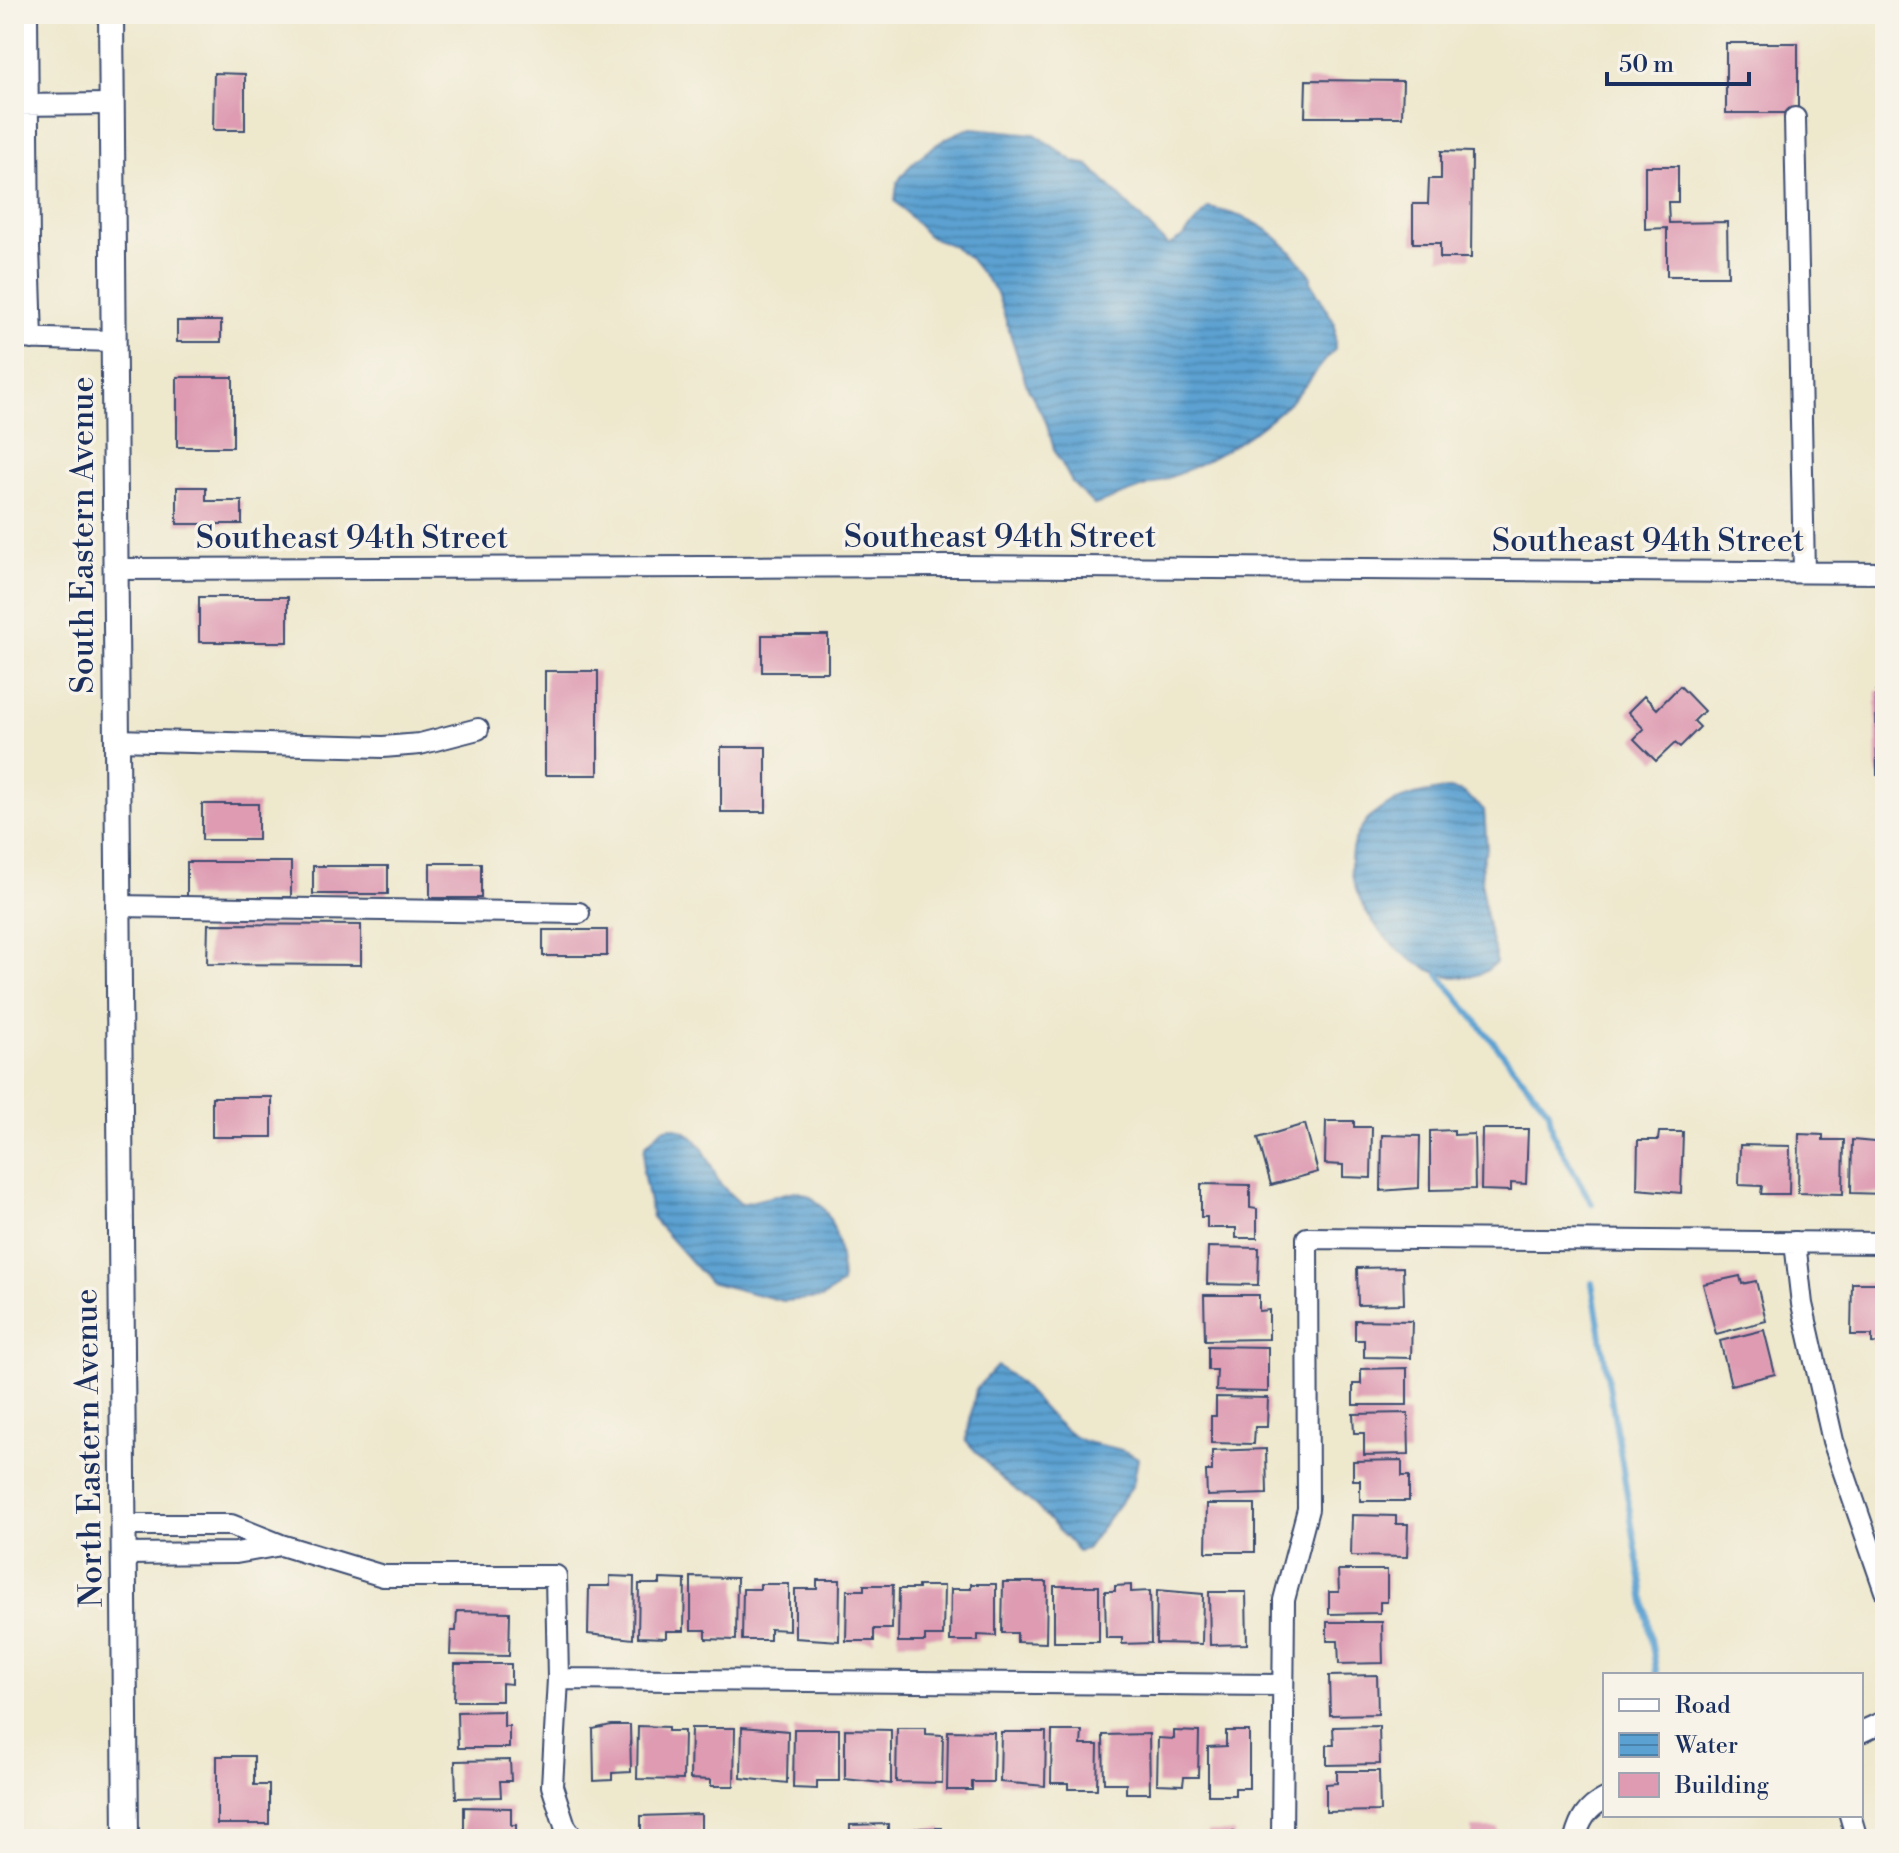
<svg xmlns="http://www.w3.org/2000/svg" width="1899" height="1853" font-family="'Libre Bodoni',serif">
<defs>
<pattern id="water-rules" width="6" height="5" patternUnits="userSpaceOnUse" patternTransform="scale(2)"><rect width="6" height="5" fill="#5ba1d1"/><path d="M0 2.5h6" fill="none" stroke="#4a84ad"/></pattern>
</defs>
<rect width="100%" height="100%" fill="#f7f3e8"/>
<filter id="ink" filterUnits="userSpaceOnUse"><feTurbulence type="fractalNoise" baseFrequency=".0125" numOctaves="2"/><feDisplacementMap in="SourceGraphic" scale="16" xChannelSelector="R" yChannelSelector="G"/><feConvolveMatrix kernelMatrix="1 2 1 2 8 2 1 2 1" color-interpolation-filters="sRGB"/></filter>
<filter id="wash" filterUnits="userSpaceOnUse"><feTurbulence type="fractalNoise" baseFrequency=".006" numOctaves="4" result="noise"/><feDisplacementMap in="SourceGraphic" scale="32" xChannelSelector="R" yChannelSelector="G"/><feGaussianBlur stdDeviation="1.8" result="paint"/><feColorMatrix in="noise" values="0 0 0 0 0 0 0 0 0 0 0 0 0 0 0 0 0 1.4 0 .05"/><feComposite in="paint" operator="in"/></filter>
<g filter="url(#wash)">
<rect width="100%" height="100%" fill="#eee8cd"/>
<path fill="url(#water-rules)" stroke="#3b6898" stroke-width="2" d="M 972,128 L 1035,134 L 1075,162 L 1089,165 L 1168,246 L 1184,236 L 1208,208 C 1260,217 1279,235 1311,275 L 1311,282 L 1335,324 L 1335,349 C 1319,366 1307,386 1291,401 C 1227,460 1174,477 1094,505 L 1073,484 L 1054,449 L 1046,422 L 1027,386 L 997,293 L 969,258 L 953,246 L 928,236 L 895,201 C 896,195 896,186 898,182 C 910,160 949,133 972,128 Z
M 1449,789 L 1463,792 L 1484,810 L 1487,849 C 1474,867 1488,933 1496,954 L 1496,963 C 1424,1035 1237,811 1449,789 Z
M 671,1127 C 697,1131 707,1154 716,1176 C 720,1187 733,1196 741,1204 L 795,1191 C 836,1199 841,1250 842,1284 L 822,1298 L 783,1301 L 709,1282 L 652,1218 L 643,1172 L 645,1146 L 662,1129 Z
M 997,1366 C 1028,1385 1041,1412 1069,1433 C 1090,1449 1117,1443 1138,1458 L 1133,1485 L 1086,1549 L 1078,1551 L 1036,1506 L 1000,1477 L 966,1441 L 976,1389 Z"/>
<g fill="none" stroke-linecap="round" stroke-linejoin="round">
<path stroke="#5ba1d1" stroke-width="6" d="M 1439,975 L 1549,1111 L 1553,1134 L 1592,1204
M 1592,1283 L 1657,1675"/>
</g>
<g id="blocks">
<path fill="#de9bb2" d="M 1726,43 L 1798,43 L 1798,113 L 1726,113 Z
M 214,73 L 245,74 L 245,130 L 213,130 Z
M 1306,80 L 1403,81 L 1402,117 L 1305,117 Z
M 1441,151 L 1472,152 L 1471,258 L 1440,258 L 1440,243 L 1413,243 L 1413,204 L 1428,204 L 1429,179 L 1441,179 Z
M 1645,166 L 1678,166 L 1678,202 L 1668,202 L 1669,223 L 1727,222 L 1728,276 L 1667,276 L 1667,228 L 1645,229 Z
M 177,321 L 221,321 L 221,342 L 177,342 Z
M 177,377 L 233,377 L 233,447 L 177,447 Z
M 177,487 L 206,487 L 206,501 L 242,501 L 242,524 L 177,524 Z
M 199,597 L 288,597 L 288,642 L 199,642 Z
M 762,635 L 828,635 L 828,672 L 762,672 Z
M 545,671 L 598,671 L 598,775 L 545,775 Z
M 1680,686 L 1704,711 L 1694,721 L 1700,727 L 1680,747 L 1675,743 L 1656,761 L 1634,739 L 1644,729 L 1628,712 L 1644,696 L 1657,709 Z
M 1876,691 L 1885,691 L 1885,775 L 1877,775 Z
M 721,747 L 766,747 L 766,812 L 721,812 Z
M 202,804 L 258,804 L 258,840 L 202,840 Z
M 187,862 L 291,862 L 291,897 L 187,897 Z
M 430,863 L 481,863 L 481,898 L 430,898 Z
M 313,866 L 388,866 L 388,894 L 313,894 Z
M 208,924 L 361,925 L 361,965 L 207,964 Z
M 543,930 L 607,930 L 607,956 L 543,956 Z
M 212,1097 L 272,1097 L 272,1137 L 212,1137 Z
M 1326,1121 L 1354,1121 L 1354,1127 L 1372,1127 L 1371,1178 L 1343,1177 L 1343,1165 L 1325,1164 Z
M 1305,1124 L 1318,1172 L 1271,1185 L 1258,1138 Z
M 1482,1129 L 1528,1129 L 1526,1184 L 1511,1183 L 1511,1191 L 1481,1190 Z
M 1454,1130 L 1454,1135 L 1474,1134 L 1475,1189 L 1430,1190 L 1430,1131 Z
M 1659,1132 L 1683,1132 L 1681,1193 L 1637,1189 L 1638,1140 L 1658,1140 Z
M 1799,1134 L 1823,1135 L 1823,1140 L 1844,1140 L 1843,1194 L 1798,1193 Z
M 1382,1135 L 1420,1136 L 1419,1188 L 1381,1191 Z
M 1852,1140 L 1885,1143 L 1885,1194 L 1851,1193 Z
M 1740,1145 L 1790,1146 L 1789,1194 L 1761,1194 L 1762,1186 L 1739,1185 Z
M 1201,1184 L 1250,1185 L 1250,1208 L 1257,1209 L 1257,1238 L 1236,1238 L 1236,1228 L 1207,1228 L 1207,1217 L 1201,1217 Z
M 1208,1247 L 1259,1248 L 1258,1285 L 1207,1284 Z
M 1403,1267 L 1404,1304 L 1358,1305 L 1357,1268 Z
M 1740,1276 L 1742,1284 L 1756,1281 L 1766,1321 L 1716,1334 L 1703,1284 Z
M 1852,1283 L 1885,1283 L 1885,1344 L 1872,1343 L 1872,1335 L 1851,1335 Z
M 1204,1295 L 1259,1295 L 1259,1311 L 1269,1310 L 1269,1339 L 1205,1340 Z
M 1355,1320 L 1412,1321 L 1411,1358 L 1364,1357 L 1364,1340 L 1355,1340 Z
M 1764,1330 L 1775,1374 L 1731,1385 L 1720,1341 Z
M 1208,1346 L 1268,1347 L 1268,1392 L 1216,1391 L 1217,1370 L 1208,1370 Z
M 1407,1368 L 1407,1405 L 1353,1405 L 1353,1384 L 1361,1384 L 1361,1369 Z
M 1216,1397 L 1268,1398 L 1267,1427 L 1255,1427 L 1254,1444 L 1211,1443 L 1211,1416 L 1216,1416 Z
M 1408,1413 L 1409,1454 L 1364,1455 L 1364,1433 L 1354,1433 L 1353,1414 Z
M 1266,1449 L 1267,1494 L 1207,1496 L 1206,1471 L 1212,1471 L 1212,1451 Z
M 1402,1460 L 1402,1476 L 1409,1476 L 1409,1501 L 1360,1501 L 1360,1480 L 1353,1480 L 1353,1461 Z
M 1207,1504 L 1255,1504 L 1255,1552 L 1206,1552 Z
M 1352,1515 L 1396,1516 L 1396,1524 L 1408,1524 L 1407,1557 L 1351,1556 Z
M 1338,1570 L 1387,1570 L 1387,1602 L 1380,1602 L 1380,1613 L 1329,1614 L 1329,1592 L 1339,1592 Z
M 610,1576 L 634,1577 L 633,1639 L 588,1634 L 589,1586 L 610,1586 Z
M 691,1577 L 737,1578 L 736,1640 L 706,1639 L 706,1630 L 691,1630 Z
M 660,1579 L 685,1580 L 684,1631 L 666,1631 L 666,1638 L 638,1637 L 639,1584 L 660,1584 Z
M 817,1580 L 840,1580 L 839,1641 L 795,1638 L 795,1589 L 817,1589 Z
M 1003,1582 L 1047,1582 L 1046,1643 L 1017,1642 L 1017,1633 L 1002,1633 Z
M 760,1584 L 789,1584 L 789,1630 L 770,1629 L 770,1640 L 742,1640 L 743,1589 L 760,1589 Z
M 971,1584 L 996,1584 L 996,1636 L 978,1635 L 978,1641 L 950,1641 L 951,1589 L 971,1589 Z
M 864,1585 L 893,1585 L 892,1629 L 874,1629 L 874,1641 L 846,1641 L 847,1590 L 864,1590 Z
M 1131,1585 L 1131,1592 L 1150,1591 L 1151,1643 L 1122,1644 L 1122,1638 L 1106,1638 L 1105,1591 L 1115,1591 L 1115,1586 Z
M 918,1586 L 944,1586 L 943,1636 L 925,1636 L 925,1642 L 898,1642 L 899,1589 L 918,1589 Z
M 1054,1586 L 1099,1586 L 1099,1642 L 1054,1642 Z
M 1157,1590 L 1203,1594 L 1202,1644 L 1156,1643 Z
M 1209,1592 L 1246,1592 L 1247,1644 L 1210,1645 Z
M 457,1611 L 510,1612 L 509,1656 L 450,1655 L 451,1631 L 456,1631 Z
M 1327,1622 L 1382,1622 L 1383,1663 L 1339,1664 L 1338,1641 L 1327,1641 Z
M 455,1664 L 511,1664 L 511,1684 L 502,1683 L 502,1701 L 454,1701 Z
M 1377,1675 L 1378,1714 L 1330,1715 L 1329,1676 Z
M 504,1711 L 504,1726 L 509,1726 L 509,1748 L 458,1748 L 457,1712 Z
M 611,1725 L 630,1725 L 631,1772 L 612,1773 L 612,1780 L 594,1781 L 593,1729 Z
M 638,1726 L 668,1727 L 668,1731 L 684,1731 L 683,1780 L 637,1779 Z
M 1379,1726 L 1380,1764 L 1327,1765 L 1327,1745 L 1334,1745 L 1333,1727 Z
M 742,1727 L 788,1731 L 787,1783 L 741,1778 Z
M 691,1728 L 735,1728 L 734,1786 L 711,1786 L 711,1780 L 690,1779 Z
M 897,1728 L 926,1728 L 926,1734 L 943,1735 L 942,1783 L 896,1782 Z
M 794,1729 L 839,1729 L 839,1781 L 817,1781 L 817,1789 L 793,1788 Z
M 845,1729 L 891,1730 L 891,1784 L 845,1779 Z
M 948,1731 L 994,1732 L 993,1782 L 972,1782 L 972,1790 L 947,1790 Z
M 1052,1731 L 1082,1731 L 1081,1745 L 1098,1745 L 1097,1789 L 1068,1789 L 1068,1783 L 1051,1783 Z
M 1174,1731 L 1199,1732 L 1198,1777 L 1184,1777 L 1183,1785 L 1157,1784 L 1158,1738 L 1174,1739 Z
M 1226,1731 L 1249,1731 L 1249,1788 L 1235,1788 L 1235,1795 L 1208,1795 L 1208,1747 L 1226,1746 Z
M 1001,1732 L 1046,1732 L 1045,1786 L 1000,1782 Z
M 1149,1734 L 1150,1793 L 1126,1793 L 1126,1783 L 1104,1783 L 1103,1735 Z
M 217,1756 L 254,1756 L 254,1785 L 269,1785 L 269,1824 L 217,1824 Z
M 510,1760 L 511,1781 L 500,1781 L 501,1797 L 456,1798 L 455,1761 Z
M 1337,1771 L 1379,1771 L 1380,1811 L 1326,1812 L 1326,1784 L 1337,1783 Z
M 464,1807 L 511,1808 L 511,1825 L 516,1825 L 516,1839 L 469,1839 L 469,1835 L 464,1835 Z
M 701,1814 L 701,1839 L 641,1839 L 641,1816 Z
M 888,1824 L 888,1839 L 850,1839 L 850,1825 Z
M 916,1828 L 942,1828 L 942,1839 L 896,1839 L 896,1831 L 916,1831 Z
M 1472,1828 L 1498,1828 L 1498,1835 L 1518,1835 L 1518,1839 L 1472,1839 Z
M 1208,1832 L 1234,1832 L 1234,1839 L 1208,1839 Z"/>
</g>
</g>
<g filter="url(#ink)">
<use href="#blocks" fill-opacity="0" stroke="#3b4b6f" stroke-width="2"/>
<g fill="none" stroke-linecap="round" stroke-linejoin="round">
<defs>
<path id="minor" d="M 27,14 L 29,247
M 14,105 L 112,104
M 1795,118 L 1804,572
M 14,247 L 29,247 L 32,339
M 14,338 L 113,341
M 115,569 L 953,566 L 1885,573
M 116,740 L 383,747 L 420,744 L 478,729
M 116,906 L 579,913
M 1795,1242 L 1802,1304 L 1833,1441 L 1885,1591
M 122,1525 L 231,1525 L 281,1545 L 383,1576 L 556,1576 L 558,1679 L 552,1786 L 565,1826 L 574,1839
M 122,1554 L 236,1553 L 281,1545
M 558,1679 L 1282,1685
M 1861,1732 L 1885,1721
M 1850,1815 L 1857,1839
M 1282,1839 L 1284,1600 L 1308,1509 L 1307,1238 L 1885,1243
M 1575,1839 C 1580,1820 1587,1808 1605,1799"/>
<path id="major" d="M 111,14 L 126,1839"/>
</defs>
<use href="#minor" stroke="#3b4b6f" stroke-width="24"/>
<use href="#major" stroke="#3b4b6f" stroke-width="28"/>
<use href="#minor" stroke="#fff" stroke-width="20"/>
<use href="#major" stroke="#fff" stroke-width="24"/>
</g>
</g>
<g text-anchor="middle" dominant-baseline="central" stroke-width="7" stroke-linejoin="round" paint-order="stroke">
<g font-size="32" fill="#1b2f5e" stroke="#f7f3e8">
<text transform="translate(83 535) rotate(-90)">South Eastern Avenue</text>
<text x="1000" y="537">Southeast 94th Street</text>
<text x="352" y="538">Southeast 94th Street</text>
<text x="1648" y="541">Southeast 94th Street</text>
<text transform="translate(89 1448) rotate(-91)">North Eastern Avenue</text>
</g>
</g>
<rect width="1899" height="1853" fill="none" stroke="#f7f3e8" stroke-width="48"/>
<rect x="1603" y="1673" width="260" height="144" fill="#f7f3e8" stroke="#9fa5b1" stroke-width="2"/>
<rect x="1619" y="1699" width="40" height="12" fill="#ffffff" stroke="#9fa5b1" stroke-width="2"/>
<text x="1675" y="1713" font-size="24" fill="#1b2f5e">Road</text>
<rect x="1619" y="1733" width="40" height="24" fill="url(#water-rules)" stroke="#9fa5b1" stroke-width="2"/>
<text x="1675" y="1753" font-size="24" fill="#1b2f5e">Water</text>
<rect x="1619" y="1773" width="40" height="24" fill="#de9bb2" stroke="#9fa5b1" stroke-width="2"/>
<text x="1675" y="1793" font-size="24" fill="#1b2f5e">Building</text>
<path d="M1607 72v12h142v-12" fill="none" stroke="#1b2f5e" stroke-width="4"/>
<text x="1619" y="72" font-size="24" fill="#1b2f5e" stroke="#f7f3e8" stroke-width="6" paint-order="stroke">50 m</text>
</svg>
